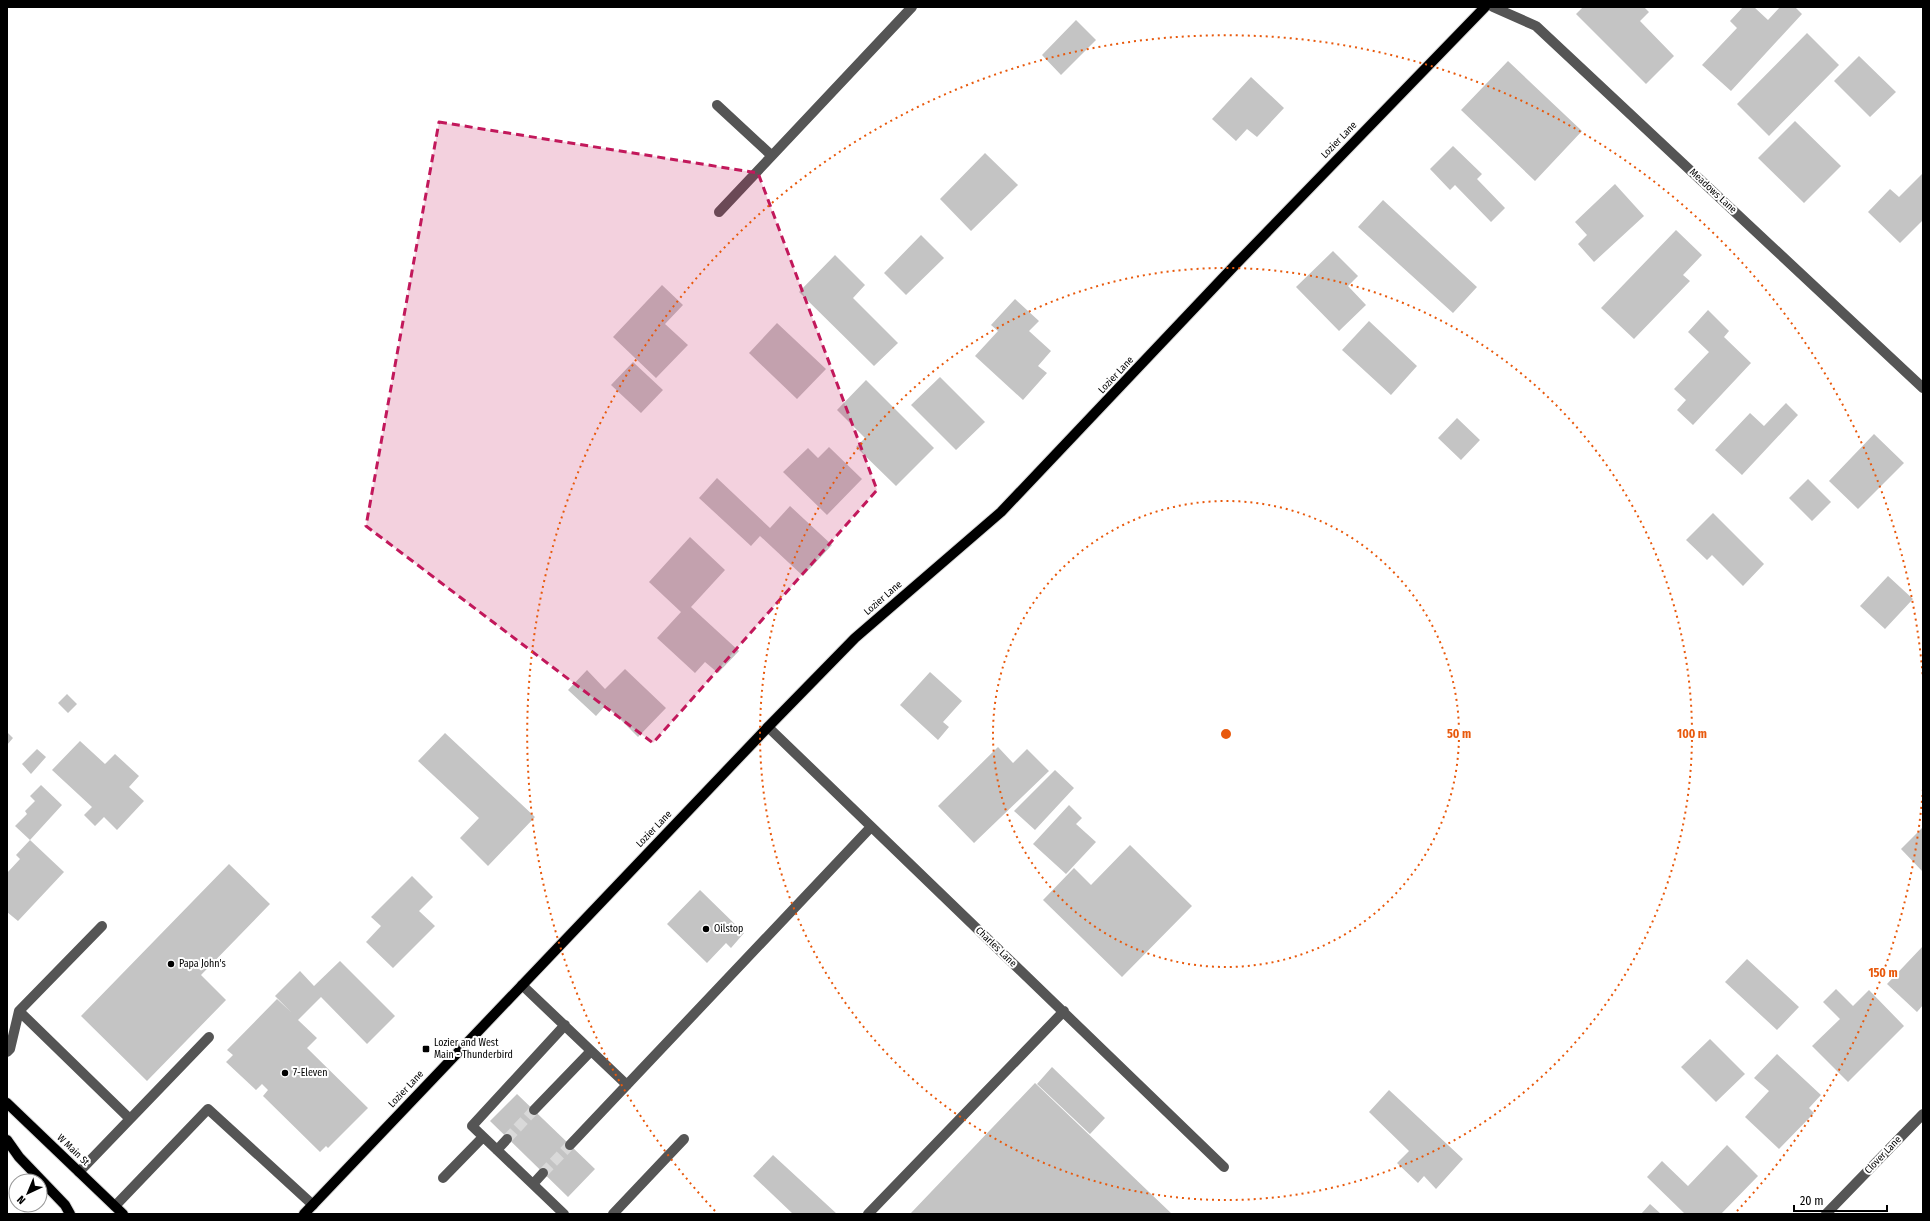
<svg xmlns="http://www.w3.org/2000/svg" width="1930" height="1221" font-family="'Fira Sans Condensed',sans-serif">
<rect width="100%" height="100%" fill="#fff"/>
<path fill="#c4c4c4" d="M 1583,7 L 1644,7 L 1649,12 L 1640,21 L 1674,56 L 1646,84 L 1576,14 Z
M 1743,7 L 1754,7 L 1768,20 L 1780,7 L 1795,7 L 1802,14 L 1731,91 L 1702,65 L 1737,28 L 1730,21 Z
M 1076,20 L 1096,40 L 1061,75 L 1042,55 Z
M 1807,33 L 1839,65 L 1769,136 L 1737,104 Z
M 1859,56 L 1896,92 L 1870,117 L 1834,81 Z
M 1508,61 L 1582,131 L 1535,181 L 1461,110 Z
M 1251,77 L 1284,108 L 1257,137 L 1247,129 L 1236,141 L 1212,119 Z
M 1795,121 L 1841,166 L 1804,203 L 1758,158 Z
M 1453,146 L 1482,174 L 1477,179 L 1505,208 L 1491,222 L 1455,185 L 1450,190 L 1430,169 Z
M 985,153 L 1018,185 L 971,231 L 940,199 Z
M 1923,173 L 1923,220 L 1900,243 L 1868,212 L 1890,189 L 1899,197 Z
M 1615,184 L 1644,216 L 1594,262 L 1578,244 L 1587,235 L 1575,222 Z
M 1383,200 L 1477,287 L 1453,313 L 1358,227 Z
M 1676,230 L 1702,255 L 1683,275 L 1690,281 L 1634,339 L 1601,308 Z
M 921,235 L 944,258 L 906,295 L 884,273 Z
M 1333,251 L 1358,276 L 1348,286 L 1366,305 L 1339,331 L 1296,287 Z
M 835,255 L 865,285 L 853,298 L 898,343 L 874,366 L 799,292 Z
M 662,285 L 683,305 L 665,324 L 688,345 L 656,378 L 613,337 Z
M 1015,299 L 1039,321 L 1029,331 L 1051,351 L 1038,366 L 1047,373 L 1023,400 L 975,356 L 998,331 L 991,325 Z
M 1708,310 L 1729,331 L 1724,337 L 1751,363 L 1693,425 L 1677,410 L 1686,400 L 1674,389 L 1709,352 L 1688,332 Z
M 1369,321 L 1417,366 L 1391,395 L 1342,350 Z
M 777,323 L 826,369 L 797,399 L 749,353 Z
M 633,362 L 663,390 L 641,413 L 611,385 Z
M 940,377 L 985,422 L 956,450 L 911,405 Z
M 866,380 L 934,448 L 896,486 L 856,447 L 865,438 L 837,410 Z
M 1786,403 L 1798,415 L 1742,475 L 1715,450 L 1750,413 L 1764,426 Z
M 1457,418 L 1480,440 L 1461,460 L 1438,438 Z
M 1874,434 L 1904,463 L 1858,509 L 1829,481 Z
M 829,447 L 862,479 L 827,515 L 783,472 L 808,448 L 818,458 Z
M 717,478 L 770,528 L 790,506 L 832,545 L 803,576 L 760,536 L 751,546 L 699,498 Z
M 1808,479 L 1831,502 L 1812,521 L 1789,498 Z
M 1713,513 L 1764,564 L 1743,586 L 1712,555 L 1707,560 L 1686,540 Z
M 690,537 L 725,570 L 691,607 L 739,651 L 718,673 L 705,662 L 695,673 L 657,638 L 681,612 L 649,582 Z
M 1888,576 L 1913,599 L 1885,629 L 1860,606 Z
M 625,669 L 666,708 L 638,737 L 606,705 L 596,716 L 568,690 L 587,670 L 605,689 Z
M 930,672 L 962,701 L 943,722 L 949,727 L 938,740 L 900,705 Z
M 67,694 L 77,704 L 68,713 L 58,703 Z
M 7,732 L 13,738 L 7,745 Z
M 445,733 L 535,817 L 488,866 L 460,838 L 479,818 L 418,761 Z
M 80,741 L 105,764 L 115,754 L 139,776 L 129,787 L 144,801 L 117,830 L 104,817 L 95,826 L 84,815 L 92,807 L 52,770 Z
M 998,747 L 1013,763 L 1027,749 L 1049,771 L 974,843 L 938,806 Z
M 37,749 L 46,757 L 31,774 L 22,764 Z
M 1055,770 L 1074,788 L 1035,830 L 1014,811 Z
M 41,785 L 62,805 L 30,840 L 15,826 L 27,814 L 25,811 L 35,801 L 30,796 Z
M 1069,805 L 1082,818 L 1076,824 L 1096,842 L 1066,874 L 1033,844 Z
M 1923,827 L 1923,872 L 1901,849 Z
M 30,840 L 64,872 L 18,921 L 7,912 L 7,873 L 20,859 L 16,855 Z
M 1130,845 L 1192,906 L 1122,977 L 1043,900 L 1074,868 L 1091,885 Z
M 229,864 L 270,904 L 201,975 L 226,1000 L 147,1081 L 81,1016 Z
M 412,876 L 433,897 L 419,911 L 435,926 L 393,968 L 366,942 L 381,926 L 371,917 Z
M 700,890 L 744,933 L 731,948 L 726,943 L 707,963 L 667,924 Z
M 1923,946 L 1923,1005 L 1917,1012 L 1887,984 Z
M 1747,959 L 1799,1007 L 1777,1030 L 1725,982 Z
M 340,961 L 395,1016 L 367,1044 L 321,997 L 298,1020 L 317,1038 L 307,1048 L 368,1108 L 328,1148 L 326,1146 L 320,1152 L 263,1096 L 268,1090 L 262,1084 L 256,1090 L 226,1062 L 233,1055 L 227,1050 L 277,999 L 291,1012 L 275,996 L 300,971 L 314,986 Z
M 1836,989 L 1853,1006 L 1869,990 L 1904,1026 L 1848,1082 L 1812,1046 L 1840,1019 L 1823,1002 Z
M 1710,1039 L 1745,1074 L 1716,1102 L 1681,1067 Z
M 1777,1054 L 1821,1095 L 1809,1108 L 1814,1113 L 1779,1149 L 1745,1117 L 1769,1091 L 1754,1078 Z
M 1052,1067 L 1105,1118 L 1090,1134 L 1037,1084 Z
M 1035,1083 L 1172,1214 L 910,1214 Z
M 1389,1090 L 1463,1159 L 1436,1189 L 1424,1176 L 1418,1183 L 1397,1163 L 1409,1151 L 1369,1112 Z
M 517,1094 L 595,1169 L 568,1197 L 490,1121 Z
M 1727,1145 L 1758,1176 L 1721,1214 L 1685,1214 L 1647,1177 L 1662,1161 L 1688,1186 Z
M 773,1155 L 837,1214 L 793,1214 L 753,1176 Z
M 1650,1204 L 1661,1214 L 1641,1214 Z"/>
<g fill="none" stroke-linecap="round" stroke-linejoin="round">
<path stroke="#d9d9d9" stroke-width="10" stroke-dasharray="10 5" stroke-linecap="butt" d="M 507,1139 L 534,1110
M 543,1173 L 570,1145"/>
<defs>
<path id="major" d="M 7,1103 L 123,1214
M 7,1140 L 19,1157 L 65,1205 L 70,1214
M 304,1214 L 768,727 L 855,638 L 1001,512 L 1237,263 L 1485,7"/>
</defs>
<use href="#major" stroke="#dbdbdb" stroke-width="12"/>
<path stroke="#555" stroke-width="10" d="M 1493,7 L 1536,26 L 1923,388
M 717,105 L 771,155
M 719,212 L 912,7
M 768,727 L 1224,1167
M 102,926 L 19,1011 L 130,1119
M 522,985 L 627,1085
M 7,1052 L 10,1049 L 19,1011
M 534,1110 L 591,1051
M 570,1145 L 871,827
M 497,1150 L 507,1139
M 79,1172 L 209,1037
M 443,1178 L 483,1137
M 533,1184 L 543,1173
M 115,1206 L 208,1109 L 313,1205
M 564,1214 L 472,1126 L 565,1025
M 613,1214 L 684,1139
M 868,1214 L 1064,1011
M 1826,1214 L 1923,1114"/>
<use href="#major" stroke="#000" stroke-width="10"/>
</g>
<path fill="#c2185b" fill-opacity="0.2" stroke="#c2185b" stroke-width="3" stroke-dasharray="8 5" stroke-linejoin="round" d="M 439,122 L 758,173 L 877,490 L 653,743 L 366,526 Z"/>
<g fill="none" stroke="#e8590c" stroke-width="2" stroke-dasharray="2 4">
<circle cx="1226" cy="734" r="233"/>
<circle cx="1226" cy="734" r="466"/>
<path d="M1923 789A699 699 0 0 1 1737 1211M715 1211A699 699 0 1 1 1923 679"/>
</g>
<g fill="#000" stroke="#fff" stroke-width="1.5">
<circle cx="706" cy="929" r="4"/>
<circle cx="171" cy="964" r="4"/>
<rect x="422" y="1045" width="8" height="8" rx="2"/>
<circle cx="285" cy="1073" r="4"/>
</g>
<g text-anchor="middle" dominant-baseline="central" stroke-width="4" stroke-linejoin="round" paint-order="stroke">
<g font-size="10" fill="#000" stroke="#fff">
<text transform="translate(1339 140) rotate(-46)">Lozier Lane</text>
<text transform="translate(1713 191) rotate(43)">Meadows Lane</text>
<text transform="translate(1116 375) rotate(-47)">Lozier Lane</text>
<text transform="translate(883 598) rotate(-41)">Lozier Lane</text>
<text transform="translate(654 829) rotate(-46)">Lozier Lane</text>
<text transform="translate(996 947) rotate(44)">Charles Lane</text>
<text transform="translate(406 1089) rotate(-47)">Lozier Lane</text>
<text transform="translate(73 1150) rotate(44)">W Main St</text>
<text transform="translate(1883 1155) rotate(-46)">Clover Lane</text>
</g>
<g font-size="10" fill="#000" stroke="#fff" text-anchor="start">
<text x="714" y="929">Oilstop</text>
<text x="179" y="964">Papa John's</text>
<text x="434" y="1043">Lozier and West<tspan x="434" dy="12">Main - Thunderbird</tspan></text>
<text x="293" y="1073">7-Eleven</text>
</g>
</g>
<circle cx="1226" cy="734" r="6" fill="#e8590c" stroke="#fff" stroke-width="2"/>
<g font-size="12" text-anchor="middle" font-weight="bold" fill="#e8590c" stroke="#fff" stroke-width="4" stroke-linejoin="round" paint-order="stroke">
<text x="1459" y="738">50 m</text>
<text x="1692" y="738">100 m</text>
<text x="1883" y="977">150 m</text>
</g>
<rect width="1930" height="1221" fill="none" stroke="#000000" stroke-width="16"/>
<g transform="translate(28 1193) rotate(224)"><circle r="19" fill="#ffffff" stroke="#999999"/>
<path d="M0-3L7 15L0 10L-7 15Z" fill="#000000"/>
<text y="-6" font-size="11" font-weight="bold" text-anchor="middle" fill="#000000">N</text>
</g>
<path d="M1794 1205v6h93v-6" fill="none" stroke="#000000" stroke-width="2"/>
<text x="1800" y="1205" font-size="12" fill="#000000" stroke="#ffffff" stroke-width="3" paint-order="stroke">20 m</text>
</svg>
